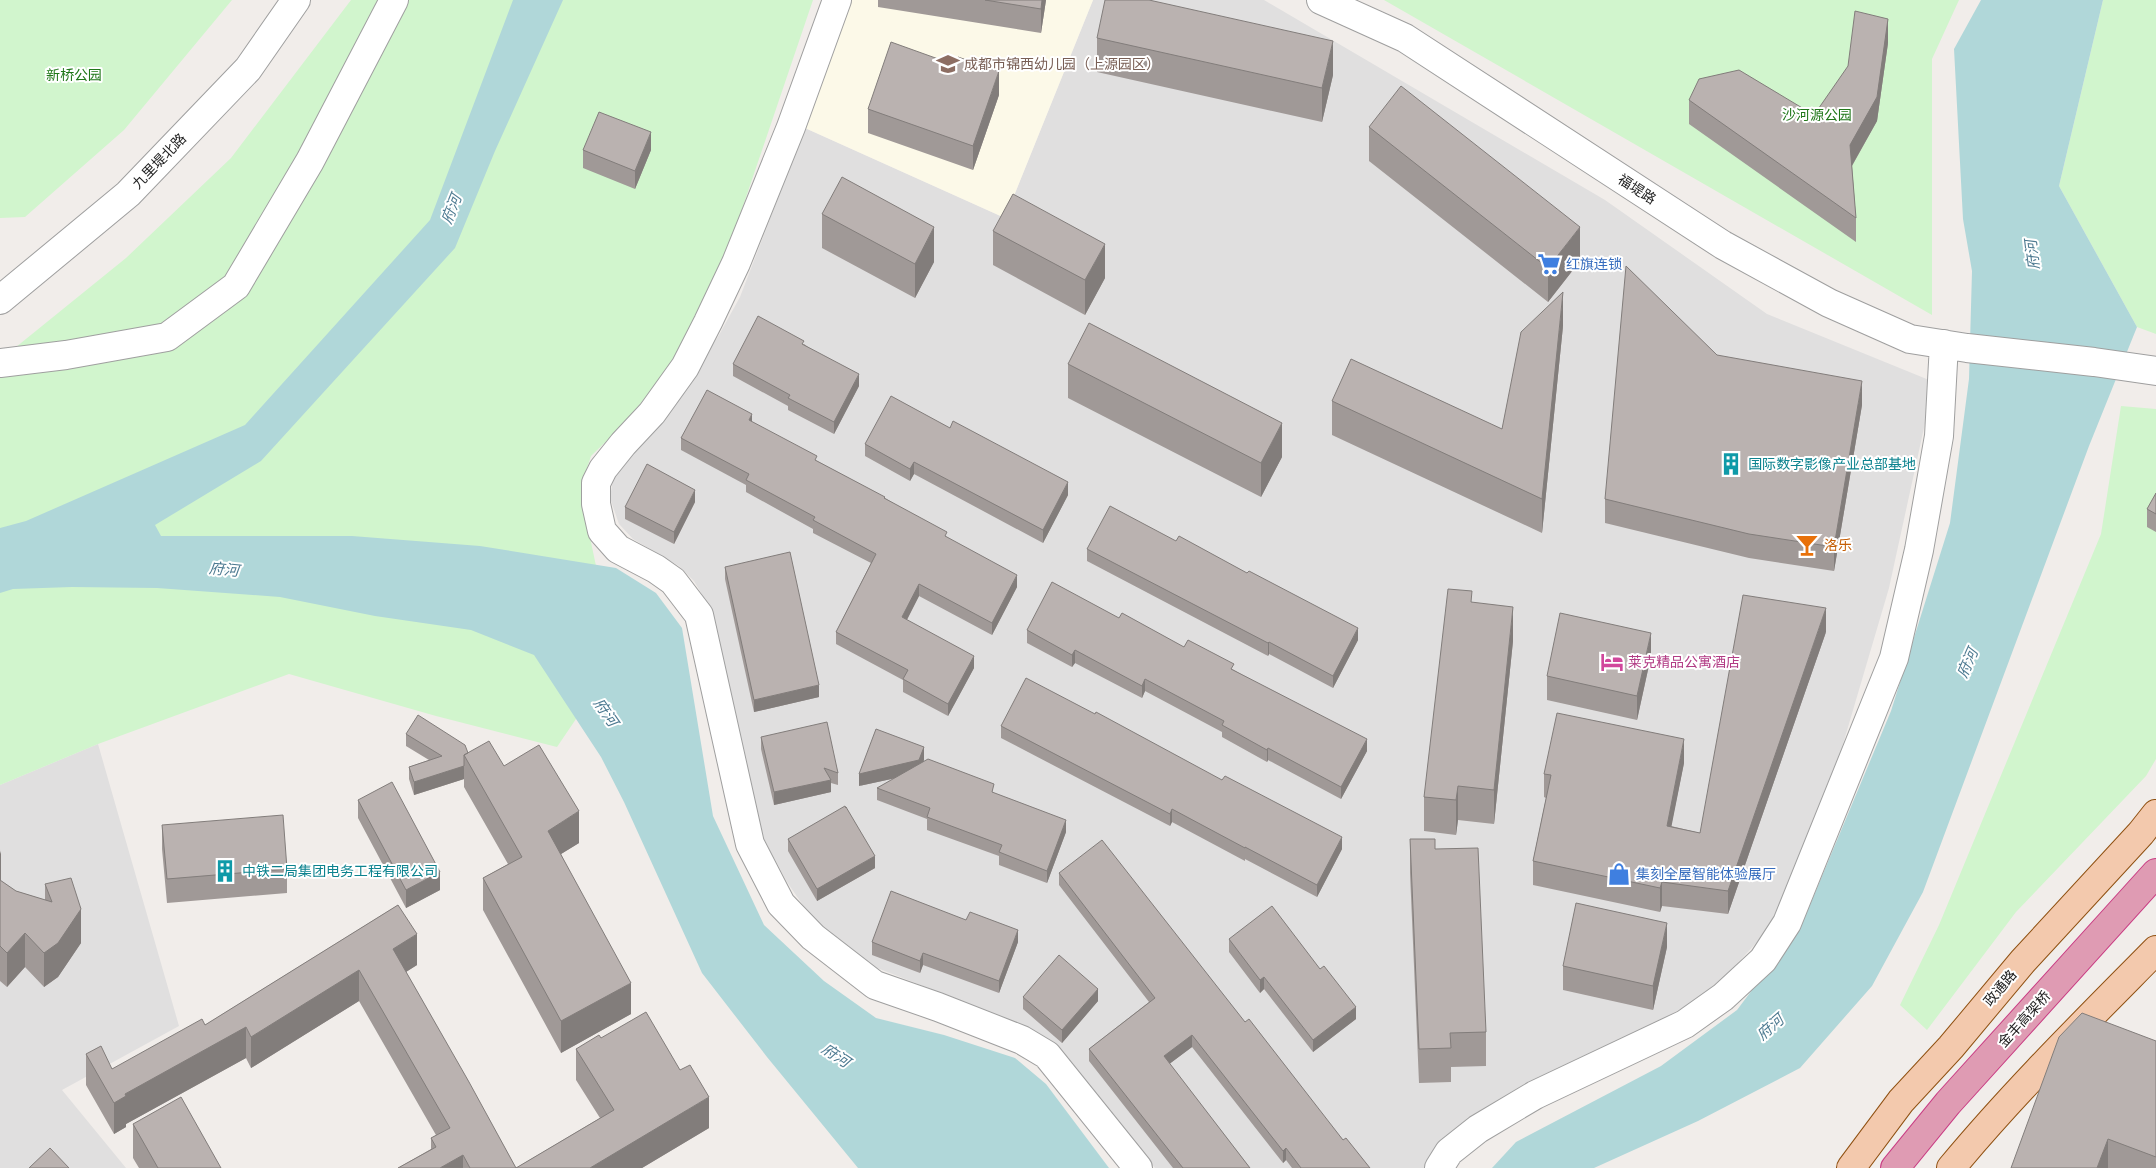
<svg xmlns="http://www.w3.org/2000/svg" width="2156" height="1168" font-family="Montserrat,'Noto Sans SC',sans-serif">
<rect width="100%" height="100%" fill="#f1edea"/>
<path fill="#e0dfdf" d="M 1093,0 L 1264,0 L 1605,200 L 1767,314 L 1934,382 L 1889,588 L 1838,761 L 1769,929 L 1733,968 L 1701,997 L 1656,1023 L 1428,1168 L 1155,1168 L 1072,1063 L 1054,1045 L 1030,1028 L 867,964 L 841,944 L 807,911 L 787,882 L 764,839 L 707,603 L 694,581 L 679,566 L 633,539 L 619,524 L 610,498 L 614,473 L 682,392 L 719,335 L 740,297 L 805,128 L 1005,218 Z
M 98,744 L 179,1026 L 62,1090 L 126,1168 L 0,1168 L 0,785 Z"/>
<path fill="#fcf9e8" d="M 852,0 L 1093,0 L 1005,218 L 805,128 Z"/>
<path fill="#d1f5cd" d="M 0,0 L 232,0 L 124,130 L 25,217 L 0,218 Z
M 351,0 L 813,0 L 723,265 L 699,321 L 666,370 L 628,420 L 591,456 L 584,477 L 582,500 L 616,660 L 557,747 L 436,716 L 289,674 L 98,744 L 0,785 L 0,360 L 126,258 L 231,158 Z
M 1384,0 L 1959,0 L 1932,59 L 1932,315 Z
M 2103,0 L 2156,0 L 2156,334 L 2137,327 L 2059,186 Z
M 2121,406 L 2156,409 L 2156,759 L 2146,776 L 2016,912 L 1927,1030 L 1900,1005 L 1939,925 L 2101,534 Z"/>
<path fill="#b0d7d9" d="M 513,0 L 563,0 L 495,151 L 455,248 L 261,461 L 155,525 L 161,536 L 352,536 L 480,546 L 616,568 L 656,593 L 682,628 L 713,816 L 764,925 L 824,981 L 876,1018 L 944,1035 L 1015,1058 L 1046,1084 L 1109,1168 L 858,1168 L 767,1057 L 702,973 L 624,802 L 601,757 L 534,655 L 471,630 L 375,616 L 280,597 L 157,588 L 72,587 L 13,589 L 0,593 L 0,528 L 26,521 L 245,425 L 430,220 Z
M 1981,0 L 2103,0 L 2059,186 L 2137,327 L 2089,446 L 1923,892 L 1872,986 L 1800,1068 L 1698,1121 L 1594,1168 L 1492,1168 L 1516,1142 L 1661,1066 L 1737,1010 L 1802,924 L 1891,711 L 1950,523 L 1969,379 L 1972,271 L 1963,219 L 1954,49 Z"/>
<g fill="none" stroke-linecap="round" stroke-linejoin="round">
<defs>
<path id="minor" d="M 837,0 L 791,127 L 736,263 L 708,322 L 685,367 L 652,413 L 623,444 L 603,469 L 596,483 L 596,504 L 602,531 L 618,549 L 656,569 L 673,581 L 699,615 L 750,844 L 781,904 L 813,937 L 875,985 L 938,1007 L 1022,1040 L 1047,1055 L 1138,1168
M 1321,0 L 1405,38 L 1723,245 L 1829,303 L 1910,339 L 1967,348 L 2094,362 L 2156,371
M 0,300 L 128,194 L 248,69 L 296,0
M 0,363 L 66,355 L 167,337 L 236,286 L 310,161 L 394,0
M 1439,1168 L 1449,1152 L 1478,1129 L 1535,1095 L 1685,1024 L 1723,997 L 1763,960 L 1787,923 L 1894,658 L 1919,550 L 1939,436 L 1944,344"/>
<path id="major" d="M 1851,1168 L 1901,1101 L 1951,1047 L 2023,961 L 2141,833 L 2156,814
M 1951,1168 C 2015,1091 2086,1021 2156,950"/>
<path id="highway" d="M 1895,1168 L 1948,1103 L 2156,873"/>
</defs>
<use href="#minor" stroke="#9f9f9f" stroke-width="30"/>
<use href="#major" stroke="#8f5011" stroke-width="30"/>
<use href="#highway" stroke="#c93d84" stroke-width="30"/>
<use href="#minor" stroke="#fff" stroke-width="28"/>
<use href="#major" stroke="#f3c9ad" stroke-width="28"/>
<use href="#highway" stroke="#df9bb3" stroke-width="28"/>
</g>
<path fill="#a09997" d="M 878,0 L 1046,0 L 1041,33 L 878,7 Z
M 1097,38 L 1333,75 L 1322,122 L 1097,72 Z
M 1888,43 L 1877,121 L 1852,166 L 1856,218 L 1856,242 L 1689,124 L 1689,100 L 1814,115 Z
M 999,95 L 973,170 L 868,133 L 868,109 Z
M 1369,127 L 1580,261 L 1548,302 L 1369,161 Z
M 583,150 L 651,150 L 635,189 L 583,168 Z
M 822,214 L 934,262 L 915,298 L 822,248 Z
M 993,231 L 1105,278 L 1085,315 L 993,265 Z
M 1563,326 L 1542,533 L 1332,435 L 1332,401 L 1502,429 Z
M 804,344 L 859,386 L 834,434 L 788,410 L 788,406 L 733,376 L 733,364 Z
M 1717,355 L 1862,405 L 1834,571 L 1749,558 L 1605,523 L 1605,499 Z
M 1068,364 L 1282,457 L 1261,497 L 1068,398 Z
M 752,422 L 817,461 L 885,498 L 947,537 L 1017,587 L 992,635 L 919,596 L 907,620 L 974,668 L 948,716 L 903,692 L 903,680 L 836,644 L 836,632 L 871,563 L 813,533 L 813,529 L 746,492 L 746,485 L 681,450 L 681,438 Z
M 865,444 L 1068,495 L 1043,543 L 914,474 L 910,481 L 865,456 Z
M 2156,493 L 2156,532 L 2147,527 L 2147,509 Z
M 695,502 L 674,544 L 625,519 L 625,507 Z
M 1087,549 L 1358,640 L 1333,688 L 1269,654 L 1268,656 L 1087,561 Z
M 725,567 L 819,697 L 754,712 L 725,579 Z
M 1472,602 L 1513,641 L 1494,824 L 1458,820 L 1456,835 L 1424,831 L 1424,797 Z
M 1119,618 L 1234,670 L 1367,751 L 1341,799 L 1268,760 L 1267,762 L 1222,737 L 1222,732 L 1145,691 L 1142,698 L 1075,663 L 1072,667 L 1027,643 L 1027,630 Z
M 1826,632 L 1728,914 L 1662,906 L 1660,912 L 1533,885 L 1533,861 L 1546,798 L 1544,797 L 1544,774 L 1684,763 L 1671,826 L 1700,833 Z
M 1651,656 L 1637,720 L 1547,700 L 1547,676 Z
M 1001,726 L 1342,849 L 1317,897 L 1245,859 L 1245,861 L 1172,822 L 1170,826 L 1001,738 Z
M 406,734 L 468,753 L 504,766 L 579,843 L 561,854 L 631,1014 L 561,1053 L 483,910 L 483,878 L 508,864 L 464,787 L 464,779 L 414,795 L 409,779 L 409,767 L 429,760 L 406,746 Z
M 761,737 L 838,773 L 838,785 L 831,783 L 831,792 L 774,805 L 761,749 Z
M 924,760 L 923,762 L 994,793 L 1066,832 L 1047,883 L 999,865 L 999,856 L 927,830 L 927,819 L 877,800 L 877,788 L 896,778 L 859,786 Z
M 358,800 L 440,890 L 406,908 L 358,818 Z
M 162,825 L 287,869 L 287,893 L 167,903 L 162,849 Z
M 788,839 L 875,868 L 817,901 L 788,851 Z
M 1410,839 L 1435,849 L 1486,1032 L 1486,1066 L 1451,1067 L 1451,1082 L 1419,1083 L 1410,873 Z
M 0,849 L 1,881 L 16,891 L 45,900 L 45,884 L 81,943 L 58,977 L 44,987 L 25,967 L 7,987 L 0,981 Z
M 1059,873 L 1245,1022 L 1343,1140 L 1370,1168 L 1292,1168 L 1286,1160 L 1283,1163 L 1192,1047 L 1169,1064 L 1250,1168 L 1173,1168 L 1089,1061 L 1089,1049 L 1149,1002 L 1059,885 Z
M 398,905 L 417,965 L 406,972 L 516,1168 L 398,1168 L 431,1149 L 431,1138 L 436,1135 L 359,1001 L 251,1068 L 246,1058 L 126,1124 L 126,1127 L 114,1134 L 86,1085 L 86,1054 L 112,1069 L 205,1025 Z
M 1229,939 L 1356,1019 L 1313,1052 L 1264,989 L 1260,993 L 1229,952 Z
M 872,942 L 1018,942 L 999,993 L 923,965 L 920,973 L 872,955 Z
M 1667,947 L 1653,1010 L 1563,990 L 1563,966 Z
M 1023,997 L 1098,1001 L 1062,1043 L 1023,1009 Z
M 601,1038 L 709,1128 L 642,1168 L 516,1168 L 600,1118 L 576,1080 L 576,1049 Z
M 2156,1041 L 2156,1168 L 2011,1168 Z
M 133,1124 L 221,1168 L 139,1168 L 133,1158 Z"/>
<path fill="#827d7b" d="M 1042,0 L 1046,0 L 1041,33 L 1041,9 Z
M 1888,19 L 1888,43 L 1877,121 L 1850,169 L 1850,145 Z
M 1333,41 L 1333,75 L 1322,122 L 1322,88 Z
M 999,71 L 999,95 L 973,170 L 973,146 Z
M 651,132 L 651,150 L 635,189 L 635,171 Z
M 934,227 L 934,262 L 915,298 L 915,264 Z
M 1580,227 L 1580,261 L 1548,302 L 1548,268 Z
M 1105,244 L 1105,278 L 1085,315 L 1085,280 Z
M 1563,292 L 1563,326 L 1542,533 L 1542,499 Z
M 859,374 L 859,386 L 834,434 L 834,422 Z
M 1862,381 L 1862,405 L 1834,571 L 1834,547 Z
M 752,414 L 752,426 L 749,420 Z
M 1282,423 L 1282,457 L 1261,497 L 1261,463 Z
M 914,462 L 914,474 L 910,481 L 910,469 Z
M 1068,482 L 1068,495 L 1043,543 L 1043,530 Z
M 695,490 L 695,502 L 674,544 L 674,532 Z
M 1017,575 L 1017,587 L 992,635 L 992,623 Z
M 919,584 L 919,596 L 902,629 L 902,617 Z
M 1513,607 L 1513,641 L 1494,824 L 1494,790 Z
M 1826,608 L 1826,632 L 1728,914 L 1728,891 Z
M 1358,628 L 1358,640 L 1333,688 L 1333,676 Z
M 1651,633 L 1651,656 L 1637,720 L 1637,696 Z
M 1269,642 L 1269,654 L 1268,656 L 1268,643 Z
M 1075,650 L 1075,663 L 1072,667 L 1072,655 Z
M 974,656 L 974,668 L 948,716 L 948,704 Z
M 1145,679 L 1145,691 L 1142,698 L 1142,686 Z
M 819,685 L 819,697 L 754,712 L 754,700 Z
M 1367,739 L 1367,751 L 1341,799 L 1341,787 Z
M 1684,739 L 1684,763 L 1667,849 L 1667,826 Z
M 924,747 L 924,760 L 919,773 L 859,786 L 859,774 Z
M 1268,748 L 1268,760 L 1267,762 L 1267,750 Z
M 464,766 L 464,779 L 414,795 L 414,782 Z
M 831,780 L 831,792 L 774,805 L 774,792 Z
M 1458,786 L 1458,820 L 1456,835 L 1456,800 Z
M 1172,809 L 1172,822 L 1170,826 L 1170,814 Z
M 579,811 L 579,843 L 548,862 L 548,831 Z
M 1066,820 L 1066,832 L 1047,883 L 1047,871 Z
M 1342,837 L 1342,849 L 1317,897 L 1317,885 Z
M 1,851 L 1,885 L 0,888 L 0,854 Z
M 875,856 L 875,868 L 817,901 L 817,889 Z
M 440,872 L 440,890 L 406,908 L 406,890 Z
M 1662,882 L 1662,906 L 1660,912 L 1660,888 Z
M 81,909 L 81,943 L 58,977 L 44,987 L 44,953 Z
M 1667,923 L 1667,947 L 1653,1010 L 1653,986 Z
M 1018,930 L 1018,942 L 999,993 L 999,981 Z
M 25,933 L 25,967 L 7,987 L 7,953 Z
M 417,934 L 417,965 L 393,980 L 393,949 Z
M 923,953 L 923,965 L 920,973 L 920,961 Z
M 359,970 L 359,1001 L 251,1068 L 251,1037 Z
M 1264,977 L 1264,989 L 1260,993 L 1260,980 Z
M 631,983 L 631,1014 L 561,1053 L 561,1021 Z
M 1098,989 L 1098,1001 L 1062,1043 L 1062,1030 Z
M 1356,1007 L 1356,1019 L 1313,1052 L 1313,1040 Z
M 246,1027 L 246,1058 L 126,1124 L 126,1127 L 114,1134 L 114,1103 L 125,1094 Z
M 1192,1035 L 1192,1047 L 1164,1068 L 1164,1056 Z
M 709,1097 L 709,1128 L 642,1168 L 590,1168 Z
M 2108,1139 L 2108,1168 L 2097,1168 Z
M 1286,1148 L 1286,1160 L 1283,1163 L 1283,1151 Z
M 463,1155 L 463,1168 L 440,1168 Z"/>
<path fill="#bab2b0" stroke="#827d7b" d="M 985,0 L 1042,0 L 1041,9 Z
M 1105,0 L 1149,0 L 1333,41 L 1322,88 L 1097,38 Z
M 1855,11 L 1888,19 L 1877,97 L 1850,145 L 1856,218 L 1689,100 L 1699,79 L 1739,70 L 1814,115 L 1848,66 Z
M 891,42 L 955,65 L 958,57 L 999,71 L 973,146 L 868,109 Z
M 1401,86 L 1580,227 L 1548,268 L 1369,127 Z
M 599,112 L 651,132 L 635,171 L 583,150 Z
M 842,177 L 934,227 L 915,264 L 822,214 Z
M 1013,194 L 1105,244 L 1085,280 L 993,231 Z
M 1626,266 L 1717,355 L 1862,381 L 1834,547 L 1749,534 L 1605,499 Z
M 1563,292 L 1542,499 L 1332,401 L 1351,359 L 1502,429 L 1521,332 Z
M 758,316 L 804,341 L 802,344 L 859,374 L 834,422 L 788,398 L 790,395 L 733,364 Z
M 1089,323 L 1282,423 L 1261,463 L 1068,364 Z
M 707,390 L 752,414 L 749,420 L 817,456 L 815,460 L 885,497 L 884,498 L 947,532 L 945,536 L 1017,575 L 992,623 L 919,584 L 902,617 L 974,656 L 948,704 L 903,679 L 908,670 L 836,632 L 876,554 L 813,520 L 815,517 L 746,480 L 749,474 L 681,438 Z
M 891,396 L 950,428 L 953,421 L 1068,482 L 1043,530 L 914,462 L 910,469 L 865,444 Z
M 647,464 L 695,490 L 674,532 L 625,507 Z
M 2156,493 L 2156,514 L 2147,509 Z
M 1110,506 L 1176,541 L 1179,536 L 1247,573 L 1249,571 L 1358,628 L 1333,676 L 1269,642 L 1268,643 L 1087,549 Z
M 790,552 L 819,685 L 754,700 L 725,567 Z
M 1052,582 L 1119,618 L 1122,613 L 1184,647 L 1188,640 L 1234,664 L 1231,669 L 1367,739 L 1341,787 L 1268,748 L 1267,750 L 1222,725 L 1224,721 L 1145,679 L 1142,686 L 1075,650 L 1072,655 L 1027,630 Z
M 1448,589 L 1472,591 L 1471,602 L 1513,607 L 1494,790 L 1458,786 L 1456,800 L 1424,797 Z
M 1743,595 L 1826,608 L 1728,891 L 1662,882 L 1660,888 L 1533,861 L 1551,775 L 1544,774 L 1557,713 L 1684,739 L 1667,826 L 1700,833 Z
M 1560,613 L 1651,633 L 1637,696 L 1547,676 Z
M 1026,678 L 1095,714 L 1096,712 L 1222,780 L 1225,776 L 1342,837 L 1317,885 L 1245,847 L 1245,848 L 1172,809 L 1170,814 L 1001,726 Z
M 418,715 L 465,745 L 468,753 L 464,755 L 464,766 L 414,782 L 409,767 L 442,756 L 406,734 Z
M 827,722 L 838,773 L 824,768 L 831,780 L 774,792 L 761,737 Z
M 876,729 L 924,747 L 919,760 L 859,774 Z
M 489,741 L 504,766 L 539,745 L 579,811 L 548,831 L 631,983 L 561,1021 L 483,878 L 522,857 L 464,755 Z
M 928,759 L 994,784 L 992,792 L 1066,820 L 1047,871 L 999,852 L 1002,845 L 927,817 L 930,808 L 877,788 Z
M 392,782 L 440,872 L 406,890 L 358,800 Z
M 845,806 L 846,808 L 846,807 L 875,856 L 817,889 L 788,839 Z
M 283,815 L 287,869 L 167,879 L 162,825 Z
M 1410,839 L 1435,839 L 1435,849 L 1478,848 L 1486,1032 L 1450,1033 L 1451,1048 L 1419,1049 Z
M 1102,840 L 1245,1022 L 1249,1019 L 1343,1140 L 1346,1138 L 1370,1168 L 1301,1168 L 1286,1148 L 1283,1151 L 1192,1035 L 1164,1056 L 1250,1168 L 1183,1168 L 1089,1049 L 1155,998 L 1059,873 Z
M 71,878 L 81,909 L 58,943 L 44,953 L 25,933 L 7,953 L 0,946 L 0,880 L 16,891 L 52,902 L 45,884 Z
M 891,891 L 966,920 L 970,912 L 1018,930 L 999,981 L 923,953 L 920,961 L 872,942 Z
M 1576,903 L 1667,923 L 1653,986 L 1563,966 Z
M 398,905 L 417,934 L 393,949 L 469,1082 L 516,1168 L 470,1168 L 463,1155 L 440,1168 L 398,1168 L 436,1147 L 431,1138 L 450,1128 L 359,970 L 251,1037 L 246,1027 L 125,1094 L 126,1096 L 114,1103 L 86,1054 L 101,1046 L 112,1069 L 202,1019 L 205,1025 Z
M 1272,906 L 1320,969 L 1324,966 L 1356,1007 L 1313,1040 L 1264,977 L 1260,980 L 1229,939 Z
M 1059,955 L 1098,989 L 1062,1030 L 1023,997 Z
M 646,1012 L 680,1070 L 690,1065 L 709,1097 L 590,1168 L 516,1168 L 614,1110 L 576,1049 L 599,1035 L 601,1038 Z
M 2082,1013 L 2156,1041 L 2156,1157 L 2108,1139 L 2097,1168 L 2011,1168 L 2059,1037 Z
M 181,1097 L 221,1168 L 158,1168 L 133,1124 Z
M 50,1148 L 69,1168 L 29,1168 Z"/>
<defs>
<symbol id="school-bare" viewBox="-9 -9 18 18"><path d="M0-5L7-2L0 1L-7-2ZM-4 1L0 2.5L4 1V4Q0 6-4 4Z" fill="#8d6e63" stroke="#fff" stroke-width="2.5" paint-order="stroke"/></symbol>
<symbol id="supermarket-bare" viewBox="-9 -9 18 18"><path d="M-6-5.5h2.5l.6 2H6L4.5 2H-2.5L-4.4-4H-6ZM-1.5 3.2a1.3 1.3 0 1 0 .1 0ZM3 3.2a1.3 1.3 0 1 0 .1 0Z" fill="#3f7fe0" stroke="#fff" stroke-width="2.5" paint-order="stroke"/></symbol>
<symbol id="building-bare" viewBox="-9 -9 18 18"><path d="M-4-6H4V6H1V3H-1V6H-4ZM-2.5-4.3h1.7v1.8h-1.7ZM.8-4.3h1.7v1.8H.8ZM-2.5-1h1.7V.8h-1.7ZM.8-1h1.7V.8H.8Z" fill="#0f9aa8" stroke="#fff" stroke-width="2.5" paint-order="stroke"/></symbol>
<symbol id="bar-bare" viewBox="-9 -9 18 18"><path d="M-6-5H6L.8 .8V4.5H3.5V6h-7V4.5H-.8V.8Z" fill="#e8710a" stroke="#fff" stroke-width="2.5" paint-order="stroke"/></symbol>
<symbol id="hotel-bare" viewBox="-9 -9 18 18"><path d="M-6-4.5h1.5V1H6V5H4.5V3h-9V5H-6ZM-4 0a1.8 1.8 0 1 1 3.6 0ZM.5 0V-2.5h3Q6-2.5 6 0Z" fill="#d1479c" stroke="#fff" stroke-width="2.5" paint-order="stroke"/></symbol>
<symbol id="shop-bare" viewBox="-9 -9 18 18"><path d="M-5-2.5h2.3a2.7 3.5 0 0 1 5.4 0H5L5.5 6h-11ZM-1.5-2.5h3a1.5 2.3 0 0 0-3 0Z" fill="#3f7fe0" stroke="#fff" stroke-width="2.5" paint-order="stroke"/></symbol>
</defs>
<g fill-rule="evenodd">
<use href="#school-bare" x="932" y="48" width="32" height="32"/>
<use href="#supermarket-bare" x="1533" y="248" width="32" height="32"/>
<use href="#building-bare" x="1715" y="448" width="32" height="32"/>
<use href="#bar-bare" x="1791" y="529" width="32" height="32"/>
<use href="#hotel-bare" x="1596" y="646" width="32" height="32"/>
<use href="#building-bare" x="209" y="855" width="32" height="32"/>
<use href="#shop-bare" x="1603" y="858" width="32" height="32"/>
</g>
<g text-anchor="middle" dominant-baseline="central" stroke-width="4" stroke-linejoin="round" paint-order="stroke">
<g font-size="14" fill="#785e54" stroke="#fff" text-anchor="start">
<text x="964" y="64">成都市锦西幼儿园（上源园区）</text>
</g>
<g font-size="14" fill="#207719" stroke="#fff">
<text x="74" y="75">新桥公园</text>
<text x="1817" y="115">沙河源公园</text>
</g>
<g font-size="14" fill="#222" stroke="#fff">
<text transform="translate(159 161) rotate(-46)">九里堤北路</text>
<text transform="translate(1637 189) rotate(33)">福堤路</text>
<text transform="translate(2000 988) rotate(-50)">政通路</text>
<text transform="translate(2024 1019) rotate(-48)">金丰高架桥</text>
</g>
<g font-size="14" fill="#366cbe" stroke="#fff" text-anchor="start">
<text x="1566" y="264">红旗连锁</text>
<text x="1636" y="874">集刻全屋智能体验展厅</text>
</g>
<g font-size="14" fill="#0d838f" stroke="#fff" text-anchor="start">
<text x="1748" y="464">国际数字影像产业总部基地</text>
<text x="242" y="871">中铁二局集团电务工程有限公司</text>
</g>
<g font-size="14" fill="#c56008" stroke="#fff" text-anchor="start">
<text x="1824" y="545">洛乐</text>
</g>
<g font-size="14" fill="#b23c85" stroke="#fff" text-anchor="start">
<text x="1628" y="662">莱克精品公寓酒店</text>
</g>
<g font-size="15" font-style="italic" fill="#4d7a91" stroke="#fff">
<text transform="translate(451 209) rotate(-68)">府河</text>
<text transform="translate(2032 255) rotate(-97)">府河</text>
<text transform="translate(224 569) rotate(6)">府河</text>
<text transform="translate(1967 663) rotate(-66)">府河</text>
<text transform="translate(606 712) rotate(55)">府河</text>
<text transform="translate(1770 1027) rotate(-41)">府河</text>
<text transform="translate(836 1055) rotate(34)">府河</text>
</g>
</g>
</svg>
